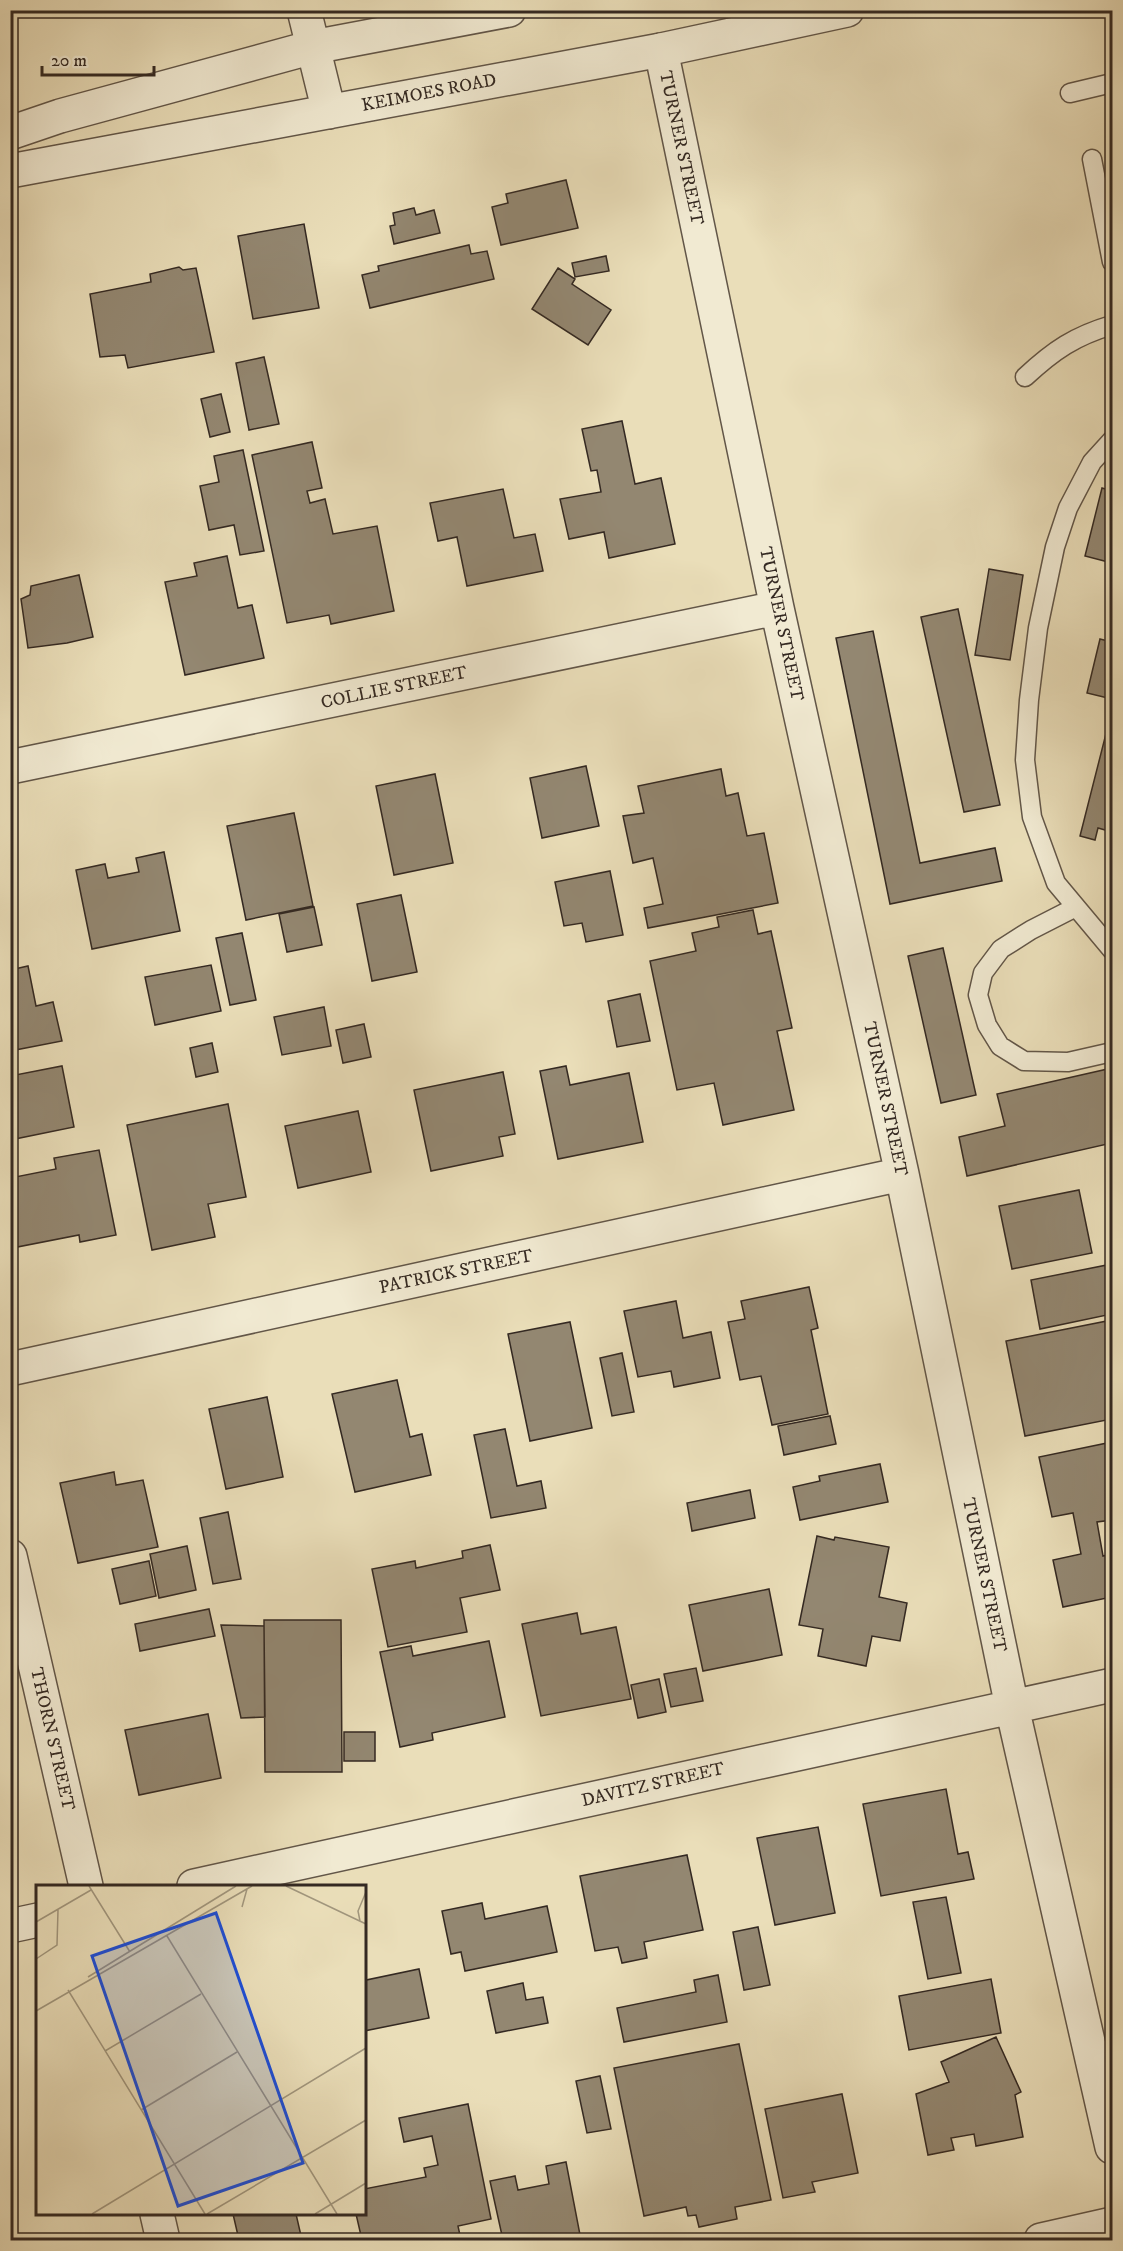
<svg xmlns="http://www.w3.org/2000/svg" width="1123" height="2251" font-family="'IM FELL DW Pica',serif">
<rect width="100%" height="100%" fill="#eadeb9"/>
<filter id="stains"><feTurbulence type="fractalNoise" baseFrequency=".00333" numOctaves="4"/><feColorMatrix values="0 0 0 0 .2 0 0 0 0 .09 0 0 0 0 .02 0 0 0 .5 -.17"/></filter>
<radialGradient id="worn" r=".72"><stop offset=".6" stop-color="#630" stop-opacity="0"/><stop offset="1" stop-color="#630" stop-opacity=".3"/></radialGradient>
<path fill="#938771" stroke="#342922" stroke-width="1.5" d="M 566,180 L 578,228 L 501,245 L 492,207 L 508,203 L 506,194 Z
M 414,208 L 416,215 L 434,210 L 440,233 L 394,244 L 390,226 L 395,225 L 393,213 Z
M 304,224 L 319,308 L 253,319 L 238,236 Z
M 469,245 L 471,254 L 487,251 L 494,279 L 370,308 L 362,275 L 379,271 L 378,266 Z
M 606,256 L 609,271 L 575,277 L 572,263 Z
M 179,267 L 183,270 L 196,268 L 214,352 L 128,368 L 125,355 L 100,357 L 90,294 L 151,282 L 150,274 Z
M 558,268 L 575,279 L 572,284 L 611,310 L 588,345 L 532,309 Z
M 264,357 L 279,424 L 249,430 L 236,363 Z
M 221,394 L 230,432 L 210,437 L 201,399 Z
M 622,421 L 635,484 L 661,478 L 675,544 L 609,558 L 604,532 L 569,539 L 560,499 L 601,492 L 597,470 L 591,471 L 582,429 Z
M 312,442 L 322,488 L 307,491 L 310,503 L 325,499 L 333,534 L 377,526 L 394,611 L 331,624 L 329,615 L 287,623 L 252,455 Z
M 243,450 L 264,551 L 240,555 L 234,525 L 209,530 L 200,486 L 219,482 L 214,456 Z
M 1102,488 L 1112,491 L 1112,563 L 1085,556 Z
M 503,489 L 514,538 L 535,534 L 543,571 L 467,586 L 457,537 L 438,541 L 430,503 Z
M 227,556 L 238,608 L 252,605 L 264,658 L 185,675 L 165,582 L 197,576 L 194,563 Z
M 989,569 L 1023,575 L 1010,660 L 975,655 Z
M 79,575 L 93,637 L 67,643 L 28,648 L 21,599 L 30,595 L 31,586 Z
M 958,609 L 1000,805 L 964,812 L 921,617 Z
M 873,631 L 920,863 L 995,848 L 1002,881 L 890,904 L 836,638 Z
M 1100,639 L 1112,642 L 1112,699 L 1087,693 Z
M 1112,710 L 1112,832 L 1098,828 L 1095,840 L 1080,836 Z
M 586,766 L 599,826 L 542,838 L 530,778 Z
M 721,769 L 726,796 L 738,793 L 747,836 L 764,833 L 778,903 L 648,928 L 644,908 L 663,904 L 653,858 L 633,863 L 623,816 L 644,813 L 638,786 Z
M 435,774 L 453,863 L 394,875 L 376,786 Z
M 294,813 L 313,906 L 246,920 L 227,826 Z
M 164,852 L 180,931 L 92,949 L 76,870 L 105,864 L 108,878 L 139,872 L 136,858 Z
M 610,871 L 623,935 L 586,942 L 582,923 L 564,926 L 555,882 Z
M 401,895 L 417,972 L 372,981 L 357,904 Z
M 314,907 L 322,945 L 287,952 L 279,914 Z
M 753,910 L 758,934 L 771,931 L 792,1028 L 777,1031 L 794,1110 L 723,1125 L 714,1083 L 677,1090 L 650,961 L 696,951 L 692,933 L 719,927 L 717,917 Z
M 242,933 L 256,1000 L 230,1005 L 216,938 Z
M 943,948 L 976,1095 L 941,1103 L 908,956 Z
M 211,965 L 221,1011 L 155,1025 L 145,977 Z
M 28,966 L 36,1006 L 53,1002 L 62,1041 L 10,1051 L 10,970 Z
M 640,994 L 650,1041 L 617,1047 L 608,1001 Z
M 324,1007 L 331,1046 L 282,1055 L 274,1017 Z
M 364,1024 L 371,1057 L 343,1063 L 336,1030 Z
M 212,1043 L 218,1072 L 196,1077 L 190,1048 Z
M 62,1066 L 74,1127 L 10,1140 L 10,1076 Z
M 566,1066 L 570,1085 L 629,1073 L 643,1142 L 558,1159 L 540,1071 Z
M 1112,1068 L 1112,1143 L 967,1176 L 959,1137 L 1005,1126 L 997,1094 Z
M 503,1072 L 515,1134 L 499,1137 L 503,1156 L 431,1171 L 414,1090 Z
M 228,1104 L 246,1197 L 208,1204 L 215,1237 L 152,1250 L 127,1125 Z
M 358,1111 L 371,1172 L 298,1188 L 285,1126 Z
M 99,1150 L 116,1235 L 80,1242 L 79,1235 L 12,1248 L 10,1239 L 10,1178 L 56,1169 L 54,1158 Z
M 1079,1190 L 1092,1253 L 1012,1269 L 999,1206 Z
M 1112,1264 L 1112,1314 L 1040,1329 L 1031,1280 Z
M 809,1287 L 818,1328 L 811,1330 L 828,1414 L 772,1425 L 761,1376 L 740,1380 L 728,1322 L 745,1319 L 741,1301 Z
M 676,1301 L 683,1338 L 711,1332 L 720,1378 L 674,1387 L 671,1371 L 638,1377 L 624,1311 Z
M 1112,1320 L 1112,1419 L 1025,1436 L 1006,1341 Z
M 570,1322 L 592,1428 L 530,1441 L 508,1334 Z
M 622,1353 L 634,1412 L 612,1416 L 600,1358 Z
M 397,1380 L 410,1437 L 422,1434 L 431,1475 L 355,1492 L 332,1394 Z
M 267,1397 L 283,1477 L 226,1489 L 209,1409 Z
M 830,1416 L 836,1444 L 784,1455 L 778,1426 Z
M 505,1429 L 517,1486 L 541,1481 L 546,1508 L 491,1518 L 474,1435 Z
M 1112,1442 L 1112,1520 L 1097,1522 L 1103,1556 L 1112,1554 L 1112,1597 L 1063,1607 L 1053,1560 L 1081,1554 L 1073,1513 L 1052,1517 L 1039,1457 Z
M 880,1464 L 888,1502 L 800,1520 L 793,1487 L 820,1481 L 819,1476 Z
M 114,1472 L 116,1485 L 143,1480 L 158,1547 L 78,1563 L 60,1483 Z
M 750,1490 L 755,1518 L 692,1531 L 687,1503 Z
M 228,1512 L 241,1579 L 213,1584 L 200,1518 Z
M 817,1536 L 834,1540 L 835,1537 L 889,1547 L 879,1597 L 907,1603 L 900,1641 L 872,1636 L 866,1666 L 818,1656 L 823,1629 L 799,1625 Z
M 490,1545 L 500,1590 L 460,1598 L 467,1632 L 388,1647 L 372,1569 L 415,1561 L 416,1568 L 463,1558 L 462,1551 Z
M 187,1546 L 196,1590 L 159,1598 L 150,1554 Z
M 149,1561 L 156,1596 L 120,1604 L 112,1569 Z
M 769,1589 L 782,1655 L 703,1671 L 689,1605 Z
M 209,1609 L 215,1636 L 140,1651 L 135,1624 Z
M 577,1613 L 581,1634 L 616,1627 L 631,1699 L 541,1716 L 522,1624 Z
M 264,1620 L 341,1620 L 342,1772 L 265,1772 Z
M 221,1625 L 264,1626 L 265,1717 L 241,1718 Z
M 489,1641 L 505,1717 L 432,1733 L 433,1740 L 400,1747 L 380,1652 L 411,1646 L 413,1656 Z
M 696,1668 L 703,1701 L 671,1707 L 664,1674 Z
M 659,1679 L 666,1712 L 638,1718 L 631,1685 Z
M 208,1714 L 221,1778 L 139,1795 L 125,1730 Z
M 344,1732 L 375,1732 L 375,1761 L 344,1761 Z
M 946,1789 L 958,1854 L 968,1852 L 974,1879 L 881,1896 L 863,1804 Z
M 818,1827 L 835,1913 L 775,1925 L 757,1838 Z
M 687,1855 L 703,1930 L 644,1942 L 647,1958 L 622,1963 L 618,1947 L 595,1951 L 580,1876 Z
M 946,1897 L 961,1973 L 928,1979 L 913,1902 Z
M 482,1903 L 485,1919 L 547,1906 L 557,1952 L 465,1971 L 461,1952 L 451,1954 L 442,1911 Z
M 758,1927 L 770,1985 L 744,1990 L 733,1932 Z
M 419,1969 L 429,2018 L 364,2031 L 364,1973 L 366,1980 Z
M 718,1975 L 727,2022 L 624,2042 L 617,2008 L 696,1992 L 694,1980 Z
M 991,1979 L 1001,2033 L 909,2050 L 899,1996 Z
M 523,1983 L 526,2000 L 543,1997 L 548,2023 L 496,2033 L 487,1991 Z
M 996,2037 L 1021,2092 L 1015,2095 L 1023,2137 L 976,2146 L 974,2134 L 951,2138 L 954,2150 L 928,2155 L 916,2094 L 949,2082 L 941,2062 Z
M 739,2044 L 771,2200 L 735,2207 L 737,2219 L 699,2227 L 696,2215 L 688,2216 L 686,2207 L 644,2216 L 614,2068 Z
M 600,2076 L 611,2129 L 587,2133 L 576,2081 Z
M 842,2094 L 858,2173 L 812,2182 L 815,2192 L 783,2198 L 765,2109 Z
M 468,2104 L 491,2219 L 458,2226 L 461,2240 L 362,2240 L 356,2214 L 364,2214 L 364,2189 L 426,2177 L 424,2168 L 438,2165 L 432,2136 L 404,2142 L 399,2118 Z
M 566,2162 L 581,2240 L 503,2240 L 490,2181 L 515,2176 L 518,2190 L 549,2184 L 546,2166 Z
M 233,2214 L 296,2214 L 302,2240 L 239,2240 Z"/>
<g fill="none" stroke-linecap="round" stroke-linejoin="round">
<defs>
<path id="service" d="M 1070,93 L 1112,83
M 1092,159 L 1112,262
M 1025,377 C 1054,350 1075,336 1112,325
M 1112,440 L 1092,462 L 1068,508 L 1055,547 L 1038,628 L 1029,700 L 1025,760 L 1032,817 L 1056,883 L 1112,950
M 1076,907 L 1031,930 L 1001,949 L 983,973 L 978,995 L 987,1025 L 1000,1046 L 1024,1061 L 1068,1062 L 1112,1052"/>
<path id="minor" d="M 661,50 L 777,608 L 902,1174 L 1012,1707 L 1112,2147
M 10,767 L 777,608
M 10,1369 L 902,1174
M 10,1556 L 86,1886
M 194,1886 L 1112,1685
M 10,1926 L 38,1920
M 157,2214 L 163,2240
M 1041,2240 L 1112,2224"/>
<path id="tertiary" d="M 304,10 L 329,112
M 10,133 L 60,116 L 313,47 L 509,10
M 10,171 L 661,50 L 847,10"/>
</defs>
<use href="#service" stroke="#625648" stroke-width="21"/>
<use href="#minor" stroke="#625648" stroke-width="36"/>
<use href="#tertiary" stroke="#625648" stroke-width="36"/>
<use href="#service" stroke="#f1ead2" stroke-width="18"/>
<use href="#minor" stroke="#f1ead2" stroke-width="33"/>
<use href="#tertiary" stroke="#f1ead2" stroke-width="33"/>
</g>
<g text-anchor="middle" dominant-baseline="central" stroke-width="4.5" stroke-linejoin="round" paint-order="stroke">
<g font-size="18" fill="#342922" stroke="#f1ead2">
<text transform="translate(429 93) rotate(-11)">KEIMOES ROAD</text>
<text transform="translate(681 148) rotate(78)">TURNER STREET</text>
<text transform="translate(781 624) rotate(78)">TURNER STREET</text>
<text transform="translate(394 688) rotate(-12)">COLLIE STREET</text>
<text transform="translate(885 1099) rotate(78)">TURNER STREET</text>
<text transform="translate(456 1272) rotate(-12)">PATRICK STREET</text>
<text transform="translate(984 1575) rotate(78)">TURNER STREET</text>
<text transform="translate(52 1739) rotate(77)">THORN STREET</text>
<text transform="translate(653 1785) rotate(-13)">DAVITZ STREET</text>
</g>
</g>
<g transform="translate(36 1885)">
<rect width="330" height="330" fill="#eadeb9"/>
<path fill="none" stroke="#a1967d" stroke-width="1.5" d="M 53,1 L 94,67M 250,1 L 330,39M 206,22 L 211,4M 324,36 L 322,26 L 330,7M 0,37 L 55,5M 131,51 L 301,329M 0,74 L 21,60 L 22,25M 52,92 L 200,1M 32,105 L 169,329M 0,126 L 216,1M 69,166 L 165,109M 105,225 L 201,167M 56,329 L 330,163M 171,329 L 330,235M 279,329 L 330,298"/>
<path fill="#1d4ed8" fill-opacity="0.15" stroke="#1d4ed8" stroke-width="3" d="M 180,28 L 267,278 L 142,321 L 56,71 Z"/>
<rect width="330" height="330" fill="none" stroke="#342922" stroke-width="3"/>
</g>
<rect width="1123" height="2251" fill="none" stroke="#eadeb9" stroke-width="36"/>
<rect x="12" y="12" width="1099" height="2227" fill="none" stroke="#342922" stroke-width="3"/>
<rect x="18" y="18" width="1087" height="2215" fill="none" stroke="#342922" stroke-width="1.5"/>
<path d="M42 66v9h112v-9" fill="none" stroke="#342922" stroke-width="3"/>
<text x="51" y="66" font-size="18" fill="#342922" stroke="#f1ead2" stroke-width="4.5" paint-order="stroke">20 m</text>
<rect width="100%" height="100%" filter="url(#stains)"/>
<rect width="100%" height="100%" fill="url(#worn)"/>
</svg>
